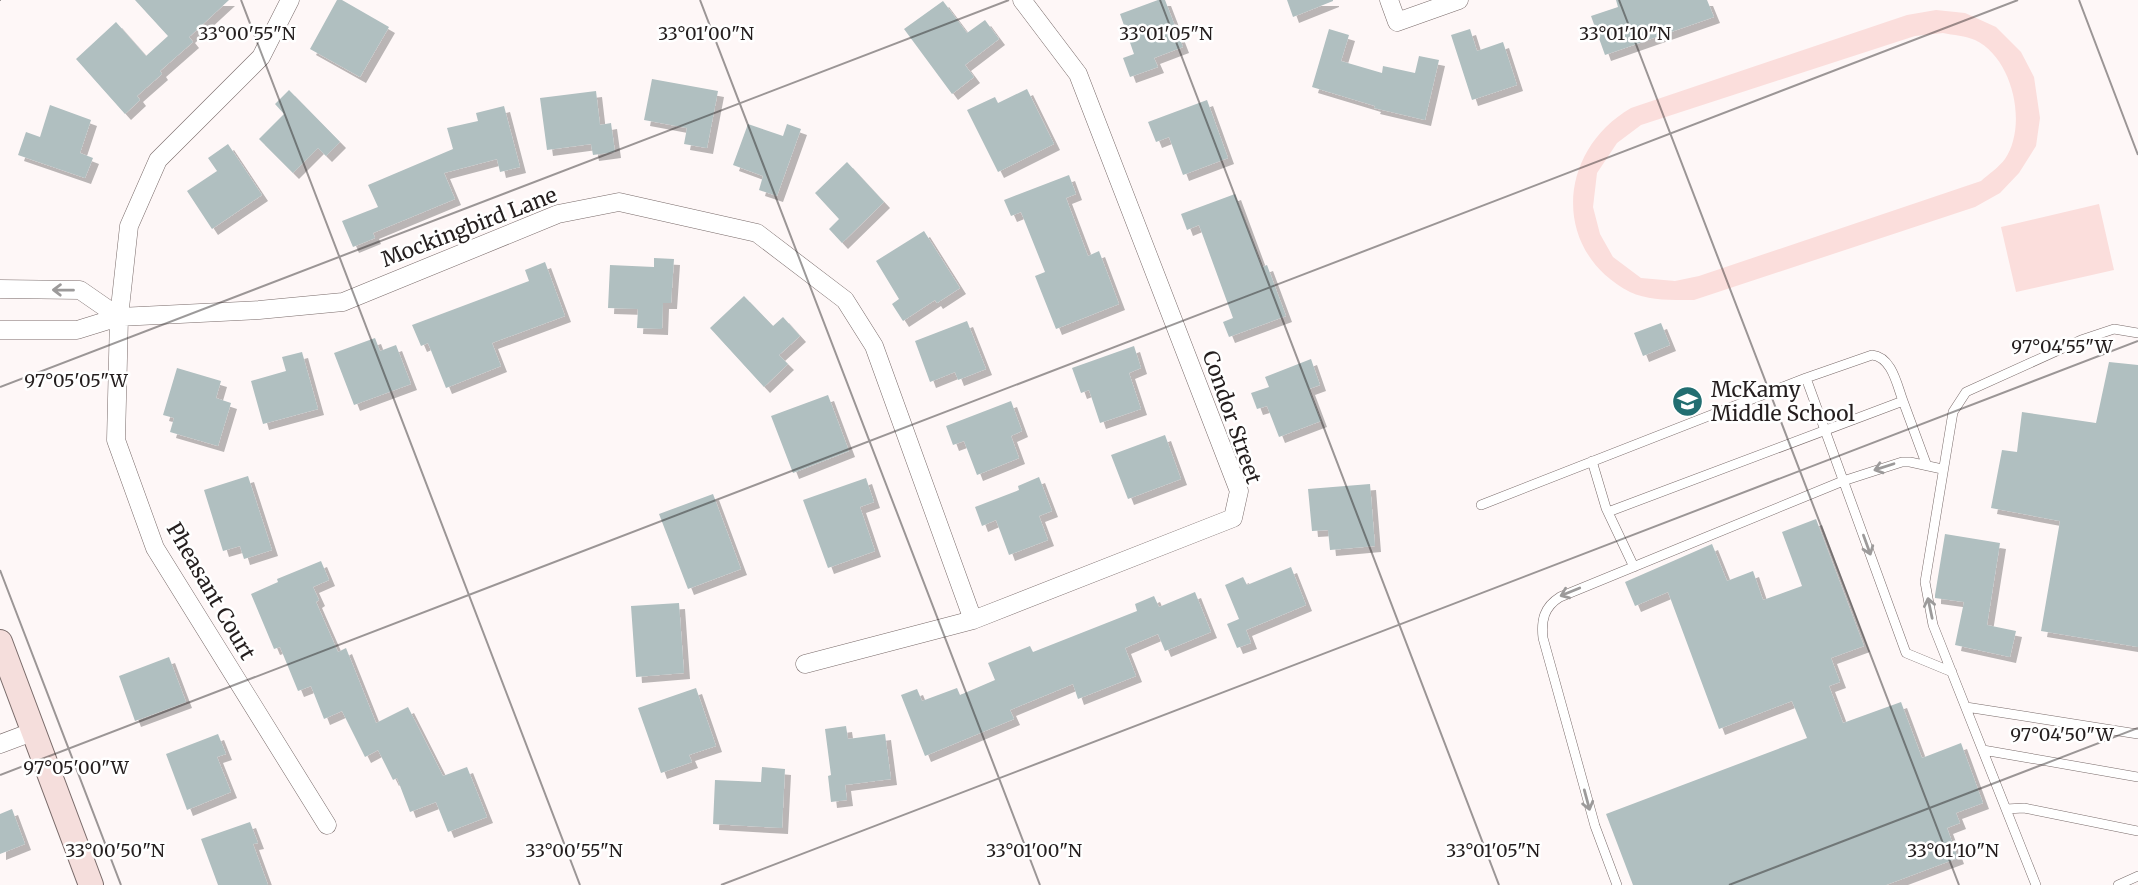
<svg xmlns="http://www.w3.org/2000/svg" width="2138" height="885" font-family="Merriweather,serif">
<defs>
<filter id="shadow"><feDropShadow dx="6" dy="6" stdDeviation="0" flood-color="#0004"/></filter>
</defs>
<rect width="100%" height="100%" fill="#fef7f7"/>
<path fill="#fbdedc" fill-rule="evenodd" d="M 1936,10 L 1965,13 L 1996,27 L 2021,52 L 2034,77 L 2040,118 L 2036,146 L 2019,173 L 2000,193 L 1975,207 L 1694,300 C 1673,300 1649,301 1630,292 C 1551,251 1557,151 1631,108 L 1907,15 ZM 1943,33 C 1953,35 1966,36 1975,40 C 2013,58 2028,125 2005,159 C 1999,167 1989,174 1981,181 L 1699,276 L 1675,281 L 1641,278 L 1613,257 L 1600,234 L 1593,207 L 1597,173 L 1617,143 L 1641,125 L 1915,36 Z
M 2099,204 L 2114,270 L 2016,292 L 2001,227 Z"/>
<path fill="#b0bfc0" filter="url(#shadow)" d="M 135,0 L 229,0 L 189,37 L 193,42 L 160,71 L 162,74 L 137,96 L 140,100 L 125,114 L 76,59 L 116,22 L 146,56 L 168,36 Z
M 337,0 L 342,0 L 389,27 L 360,77 L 310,49 Z
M 1158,0 L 1165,0 L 1183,47 L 1154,58 L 1158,67 L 1130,77 L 1123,58 L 1134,54 L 1120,14 Z
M 1287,0 L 1333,0 L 1333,1 L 1293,17 Z
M 1616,0 L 1707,0 L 1714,17 L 1605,55 L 1591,16 L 1618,7 Z
M 943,1 L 967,33 L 985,20 L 999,39 L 965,65 L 974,77 L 952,94 L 904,29 Z
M 1329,29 L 1349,35 L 1341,61 L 1382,73 L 1383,66 L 1415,73 L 1419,56 L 1439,60 L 1425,120 L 1374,108 L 1375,106 L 1312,87 Z
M 1470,29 L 1477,51 L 1503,42 L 1517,85 L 1472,100 L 1451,35 Z
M 652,79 L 718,91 L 707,148 L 684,144 L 687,128 L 644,120 Z
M 1027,89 L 1054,144 L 998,172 L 967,110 L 995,97 L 998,103 Z
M 289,90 L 340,142 L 326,156 L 318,148 L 293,173 L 259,139 L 284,114 L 275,104 Z
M 596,91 L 600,125 L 611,123 L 615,152 L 593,155 L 591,144 L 547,150 L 540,98 Z
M 1207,100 L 1228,158 L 1183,175 L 1169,137 L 1156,142 L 1148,122 Z
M 50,105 L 91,120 L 80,153 L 93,158 L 85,178 L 18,155 L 26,132 L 40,137 Z
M 504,106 L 520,167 L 500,172 L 497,159 L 444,173 L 455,199 L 373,233 L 375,238 L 353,247 L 342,221 L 378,207 L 368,185 L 453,149 L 447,128 L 478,121 L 476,113 Z
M 748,124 L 783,136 L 787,124 L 801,129 L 777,196 L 759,190 L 763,176 L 733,165 Z
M 228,144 L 262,195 L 212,229 L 187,191 L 217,171 L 208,158 Z
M 847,162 L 884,202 L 842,243 L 829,229 L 839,219 L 815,193 Z
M 1069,175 L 1076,194 L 1066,198 L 1088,256 L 1099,251 L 1119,304 L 1056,329 L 1035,276 L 1045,272 L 1021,212 L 1011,216 L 1004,200 Z
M 1235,194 L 1262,267 L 1267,265 L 1286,316 L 1229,337 L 1223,322 L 1233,318 L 1199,225 L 1187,230 L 1181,214 Z
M 924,231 L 960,288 L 937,303 L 935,300 L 903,321 L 892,304 L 899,299 L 876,261 Z
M 654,258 L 674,259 L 671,303 L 663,303 L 662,329 L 637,328 L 638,309 L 608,308 L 610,265 L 654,267 Z
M 545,262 L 565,316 L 492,343 L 501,366 L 446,388 L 428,343 L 421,346 L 412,325 L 529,281 L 525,270 Z
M 744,296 L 773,326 L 783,317 L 800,336 L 779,355 L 788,364 L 764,387 L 710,328 Z
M 967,321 L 986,369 L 958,380 L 955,372 L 930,382 L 915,341 Z
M 1661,323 L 1670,345 L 1643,356 L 1634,333 Z
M 375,338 L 380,351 L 396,345 L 411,384 L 354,405 L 334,353 Z
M 1134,346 L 1141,368 L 1129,373 L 1141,409 L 1100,423 L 1089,390 L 1081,393 L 1072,368 Z
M 302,352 L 318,409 L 263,424 L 251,381 L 286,371 L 282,357 Z
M 1311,359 L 1320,385 L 1309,389 L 1321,421 L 1279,437 L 1267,406 L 1257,409 L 1251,393 L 1269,387 L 1265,377 Z
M 2109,362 L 2138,365 L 2138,647 L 2041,631 L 2060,521 L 1991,508 L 2002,450 L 2017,452 L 2022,412 L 2096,423 Z
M 177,368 L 221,381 L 216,398 L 231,403 L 218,446 L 170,432 L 174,418 L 163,415 Z
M 828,395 L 849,451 L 793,473 L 771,416 Z
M 1011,401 L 1022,431 L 1011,436 L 1019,458 L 977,475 L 964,441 L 953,445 L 946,426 Z
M 1165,435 L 1181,479 L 1128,499 L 1111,455 Z
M 248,476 L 272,550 L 244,559 L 240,546 L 223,551 L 204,490 Z
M 1039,477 L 1052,511 L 1039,516 L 1048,540 L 1009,555 L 996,520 L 982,526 L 975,507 L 1019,490 L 1018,486 Z
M 866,478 L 874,502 L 860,507 L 875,551 L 828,568 L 803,500 Z
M 1370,484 L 1375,546 L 1330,550 L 1328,530 L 1312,531 L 1308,489 Z
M 713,494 L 741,569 L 688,589 L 659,514 Z
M 1816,519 L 1864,646 L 1831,658 L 1840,682 L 1829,686 L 1843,723 L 1901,702 L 1922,758 L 1961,743 L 1983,803 L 1956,813 L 1960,823 L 1947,828 L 1958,858 L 1886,885 L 1633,885 L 1606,814 L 1807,738 L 1792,701 L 1719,729 L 1668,592 L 1635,606 L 1625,582 L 1712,544 L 1727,581 L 1753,571 L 1763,600 L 1802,586 L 1782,532 Z
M 1945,534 L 2000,543 L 1987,625 L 2016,631 L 2010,657 L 1955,645 L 1964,602 L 1935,598 L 1935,595 Z
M 321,561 L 329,580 L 313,587 L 319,600 L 316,602 L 338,652 L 346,648 L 376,723 L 408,707 L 443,776 L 467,767 L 487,817 L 448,832 L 436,802 L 410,812 L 397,778 L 393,780 L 378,750 L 365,757 L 342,711 L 324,719 L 311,686 L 298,691 L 280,647 L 274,649 L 251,594 L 278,582 L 277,579 Z
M 1291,567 L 1306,605 L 1246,630 L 1251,643 L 1237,648 L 1227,624 L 1239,619 L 1225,585 L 1243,577 L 1247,585 Z
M 1195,592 L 1211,632 L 1165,651 L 1158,634 L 1125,648 L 1136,676 L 1078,699 L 1073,684 L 1010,710 L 1014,719 L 925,756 L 901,695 L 917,689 L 922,701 L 957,688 L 960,695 L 995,680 L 988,663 L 1030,646 L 1033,652 L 1137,611 L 1135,604 L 1154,596 L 1159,607 Z
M 679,603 L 684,673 L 636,677 L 631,606 Z
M 169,657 L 186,702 L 135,721 L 119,676 Z
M 696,688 L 716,746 L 689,755 L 692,762 L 661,773 L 638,708 Z
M 846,726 L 848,739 L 885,734 L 891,779 L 845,785 L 847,800 L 831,802 L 828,776 L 831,775 L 825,729 Z
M 218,734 L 226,754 L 217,757 L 231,792 L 187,810 L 166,754 Z
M 762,767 L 785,769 L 782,828 L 713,824 L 715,780 L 761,782 Z
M 12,809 L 25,844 L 0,854 L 0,814 Z
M 250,822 L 258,843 L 253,844 L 268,885 L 218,885 L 201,839 Z"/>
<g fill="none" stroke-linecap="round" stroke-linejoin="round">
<defs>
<path id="lane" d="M 1806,378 L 1872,355 C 1892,357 1897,385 1903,401
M 1592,461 L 1606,508 L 1634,567
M 1481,505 L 1806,378 L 1906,653 L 1952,672
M 1608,512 L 1903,401 L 1927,466
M 1966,707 L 2138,734
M 1983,750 L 2138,777
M 2006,809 L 2024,808 L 2138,831
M 1617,885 L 1595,826 L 1543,638 C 1541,620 1544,607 1560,597 L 1843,481 L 1902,462 L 1910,462 L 1942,469
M 2036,885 L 1933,625 L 1925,582 L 1953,412 L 1966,392 L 2081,340 L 2114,329 L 2138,333
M 2118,885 L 2138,876"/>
<path id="street" d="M 290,0 L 261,57 L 158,160 L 129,226 L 119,317 L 116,440 L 155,548 L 327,825
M 1389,0 L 1397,22 L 1459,0
M 0,289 L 80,290 L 119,317
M 0,330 L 77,330 L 119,317 L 259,310 L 343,302 L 558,214 L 619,202 L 757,233 L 845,300 L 874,346 L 973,620
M 805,664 L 973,620 L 1233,518 L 1239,491 L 1078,74 L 1022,0
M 0,744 L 32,732"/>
<path id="secondary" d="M 0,642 L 91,885"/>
</defs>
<use href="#lane" stroke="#796b6a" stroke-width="10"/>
<use href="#street" stroke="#796b6a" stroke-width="19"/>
<use href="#secondary" stroke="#796b6a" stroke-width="26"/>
<use href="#lane" stroke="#fff" stroke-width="9"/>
<use href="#street" stroke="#fff" stroke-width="18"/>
<use href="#secondary" stroke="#f5dedc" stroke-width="24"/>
</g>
<defs><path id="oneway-shaft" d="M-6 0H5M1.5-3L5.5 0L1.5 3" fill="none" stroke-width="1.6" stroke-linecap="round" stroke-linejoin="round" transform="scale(1.75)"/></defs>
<g stroke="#9c9a9a">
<use href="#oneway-shaft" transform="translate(63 290) rotate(-179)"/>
<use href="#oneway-shaft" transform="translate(1884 467) rotate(162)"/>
<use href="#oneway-shaft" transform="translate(1867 545) rotate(70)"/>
<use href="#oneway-shaft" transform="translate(1570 592) rotate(158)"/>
<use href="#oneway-shaft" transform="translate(1930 608) rotate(-102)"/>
<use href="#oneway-shaft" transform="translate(1587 800) rotate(75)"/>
</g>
<path fill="none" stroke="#241e1e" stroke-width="2" stroke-opacity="0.45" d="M 0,0 L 1,0M 241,0 L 580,885M 700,0 L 1040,885M 1160,0 L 1499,885M 1619,0 L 1959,885M 2079,0 L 2138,155M 0,387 L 1009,0M 0,570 L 121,885M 0,775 L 2018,0M 721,885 L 2138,341M 1729,885 L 2138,728"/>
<defs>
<symbol id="school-disc" viewBox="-11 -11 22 22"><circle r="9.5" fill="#226e71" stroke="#fff"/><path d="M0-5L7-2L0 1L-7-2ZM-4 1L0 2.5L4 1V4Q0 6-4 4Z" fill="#fff"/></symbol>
</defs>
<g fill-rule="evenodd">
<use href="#school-disc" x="1670" y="384" width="35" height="35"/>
</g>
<g text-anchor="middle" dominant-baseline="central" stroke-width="5" stroke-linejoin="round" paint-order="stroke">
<g font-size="21" fill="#241e1e" stroke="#fff">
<text transform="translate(469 227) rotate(-21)">Mockingbird Lane</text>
<text transform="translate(1232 417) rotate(71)">Condor Street</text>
<text transform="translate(211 591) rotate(60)">Pheasant Court</text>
</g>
<g font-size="21" fill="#241e1e" stroke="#fff" text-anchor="start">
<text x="1711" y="389">McKamy<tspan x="1711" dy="24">Middle School</tspan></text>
</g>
</g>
<g font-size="18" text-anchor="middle" fill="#241e1e" stroke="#fff" stroke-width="5" stroke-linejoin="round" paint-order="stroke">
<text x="247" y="40">33°00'55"N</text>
<text x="706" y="40">33°01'00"N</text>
<text x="1625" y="40">33°01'10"N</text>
<text x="1166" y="40">33°01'05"N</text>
<text x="2062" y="353">97°04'55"W</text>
<text x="76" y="387">97°05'05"W</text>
<text x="2062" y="741">97°04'50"W</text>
<text x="76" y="774">97°05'00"W</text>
<text x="115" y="857">33°00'50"N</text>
<text x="574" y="857">33°00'55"N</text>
<text x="1034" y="857">33°01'00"N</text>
<text x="1493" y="857">33°01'05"N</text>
<text x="1953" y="857">33°01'10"N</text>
</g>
</svg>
